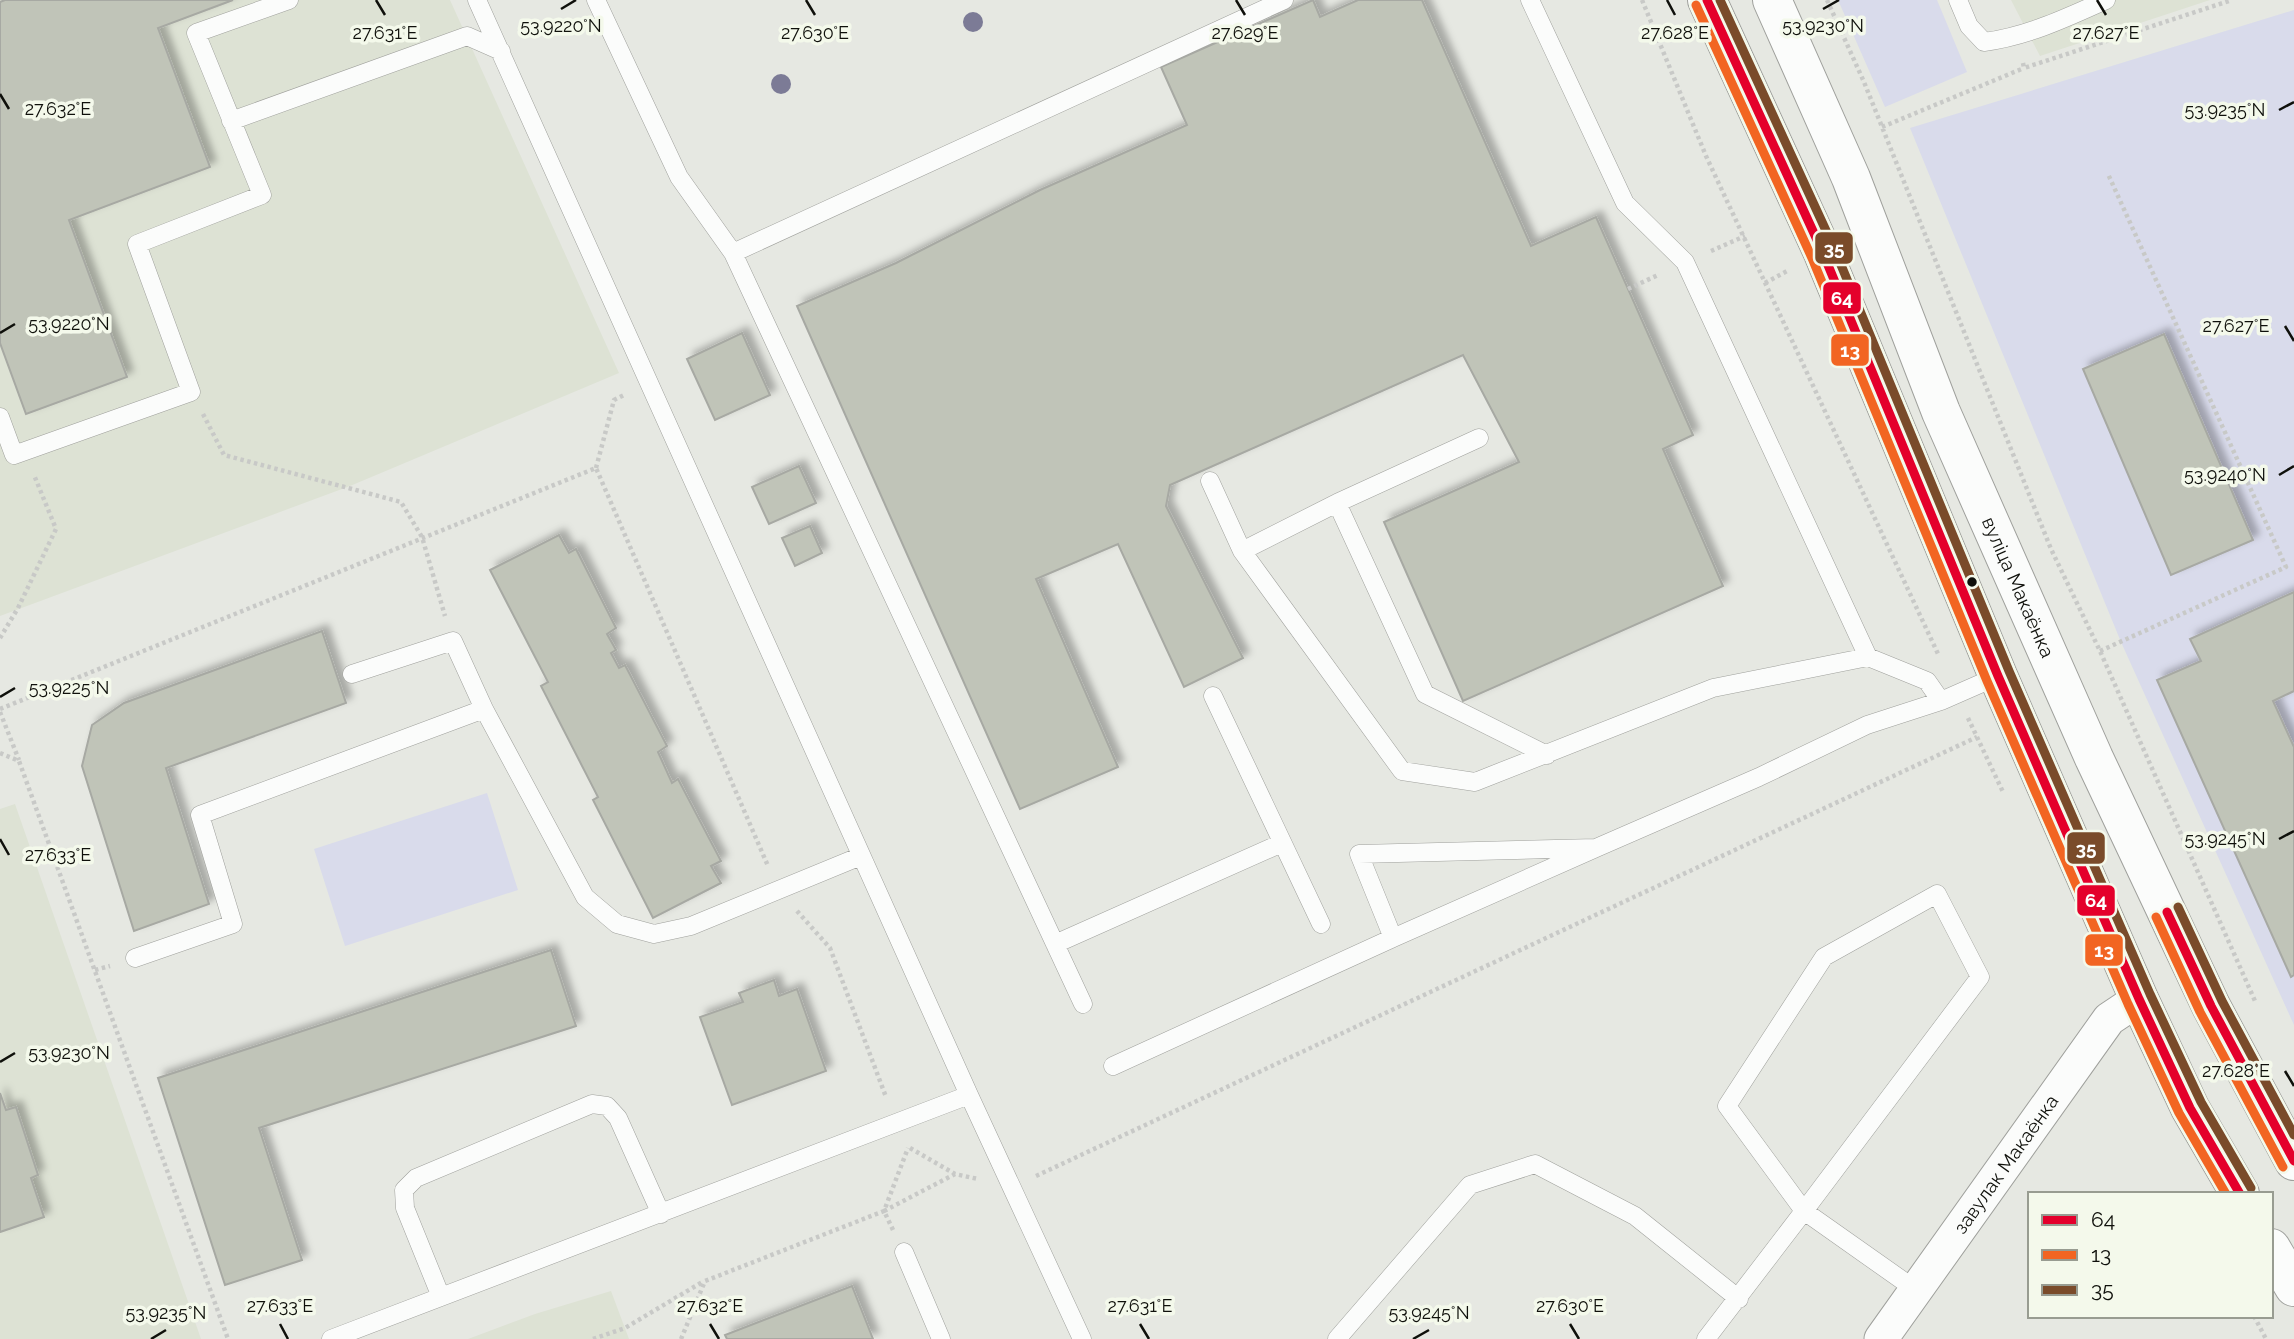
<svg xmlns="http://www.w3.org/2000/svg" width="2294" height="1339" font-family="Raleway,sans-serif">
<defs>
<filter id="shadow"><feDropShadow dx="6" dy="-6" stdDeviation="3.5" flood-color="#0004"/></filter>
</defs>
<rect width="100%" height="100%" fill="#e6e8e2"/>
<path fill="#dde2d4" d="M 0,0 L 450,0 L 619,373 L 350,486 L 0,616 Z
M 2011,0 L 2210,0 L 2040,56 Z
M 15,804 L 201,1339 L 0,1339 L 0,809 Z
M 611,1291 L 629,1339 L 468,1339 L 535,1314 Z"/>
<path fill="#d9dbeb" d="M 1838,0 L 1937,0 L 1967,72 L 1885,107 Z
M 2294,10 L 2294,1025 L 2121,642 L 1910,128 Z
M 487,793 L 518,890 L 345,946 L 314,849 Z"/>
<path fill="#c0c4b8" stroke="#a7a9a3" stroke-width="2" filter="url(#shadow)" d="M 5,0 L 233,0 L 158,28 L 210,167 L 69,220 L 127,377 L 26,414 L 0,343 L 0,2 Z
M 1313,0 L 1320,17 L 1358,0 L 1422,0 L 1531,246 L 1596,217 L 1693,435 L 1663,449 L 1723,586 L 1463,701 L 1384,522 L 1519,462 L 1463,355 L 1170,485 L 1166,506 L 1243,658 L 1184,687 L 1118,544 L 1036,579 L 1118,767 L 1020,809 L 797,306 L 896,263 L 1040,190 L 1187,125 L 1161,67 Z
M 742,333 L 770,395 L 715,420 L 687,359 Z
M 2164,334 L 2253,540 L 2171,575 L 2083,369 Z
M 799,466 L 816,503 L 769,524 L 752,487 Z
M 810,526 L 822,553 L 795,566 L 782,538 Z
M 559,535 L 569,553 L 576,549 L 616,628 L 607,634 L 616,650 L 611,653 L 619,668 L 625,665 L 667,746 L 658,752 L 672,783 L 678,779 L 721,861 L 711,866 L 721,883 L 653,918 L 593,800 L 598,797 L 541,686 L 548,682 L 490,570 Z
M 2294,592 L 2294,691 L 2273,701 L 2294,747 L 2294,975 L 2291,977 L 2157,680 L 2201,661 L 2190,639 Z
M 322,631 L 346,703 L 166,768 L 209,904 L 134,931 L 82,766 L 92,725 L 124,703 Z
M 551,950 L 576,1026 L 259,1128 L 302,1260 L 225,1285 L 158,1078 Z
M 774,980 L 779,996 L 797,989 L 826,1071 L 732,1105 L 700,1017 L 743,1002 L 739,993 Z
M 0,1093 L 6,1110 L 16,1107 L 38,1175 L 31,1178 L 44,1217 L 0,1232 Z
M 852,1286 L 873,1339 L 727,1339 L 725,1335 Z"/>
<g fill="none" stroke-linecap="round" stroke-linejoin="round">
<defs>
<path id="service" d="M 477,0 L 969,1095 L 1082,1339
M 596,0 L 679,177 L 733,253 L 1083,1004
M 1530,0 L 1625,203 L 1685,262 L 1868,657 L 1927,681 L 1941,701
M 1958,0 L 1969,26 L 1984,42 C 2028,36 2066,18 2106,0
M 231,121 L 467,36 L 501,51
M 733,253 L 1284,0
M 0,417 L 14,455 L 191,392 L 137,244 L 262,195 L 196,33 L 289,0
M 1479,438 L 1337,503 L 1425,694 L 1547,755
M 1210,481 L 1242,551 L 1402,771 L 1475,782 L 1713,688 L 1868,657
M 1242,551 L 1337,503
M 352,674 L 453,641 L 484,709 L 585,897 L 617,924 L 654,934 L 691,926 L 861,856
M 1213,696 L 1321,924
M 1596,848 L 1393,938 L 1359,854 L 1596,848 L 1759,777 L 1867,725 L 1941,701 L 1998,676
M 1937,894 L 1980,977 L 1804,1211 L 1727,1106 L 1824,957 Z
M 1055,944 L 1282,843
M 135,958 L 233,924 L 200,815 L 484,709
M 1113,1066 L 1393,938
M 904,1252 L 941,1339
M 441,1297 L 405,1208 L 404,1190 L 416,1178 L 592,1104 L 607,1106 L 618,1118 L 661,1214
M 331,1339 L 969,1095
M 1337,1339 L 1470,1185 L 1535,1164 L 1635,1216 L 1739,1299
M 1706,1339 L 1804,1211 L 1916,1290"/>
<g id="minor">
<path id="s1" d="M 1881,1339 L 2109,1019 L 2139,999"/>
</g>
<g id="tertiary">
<path d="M 1707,0 L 1823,253 L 1998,676 L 2139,999 L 2190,1108 L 2240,1194"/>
<path id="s2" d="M 1772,0 L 1851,178 L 1941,412 L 2094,758 L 2211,1006 L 2294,1161"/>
<path d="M 2271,1248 L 2294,1287"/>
</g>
</defs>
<use href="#service" stroke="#9fa09c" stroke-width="19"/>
<use href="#minor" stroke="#9fa09c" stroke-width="35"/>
<use href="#tertiary" stroke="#9fa09c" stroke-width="40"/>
<path stroke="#c8c9c7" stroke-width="4.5" stroke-dasharray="3.5 3.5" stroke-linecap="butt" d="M 1642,0 L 1706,156 L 1939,656
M 1827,0 L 1864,82 L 2051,549 L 2100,651 L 2255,1001
M 2023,63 L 2024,68 L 2232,0
M 1882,127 L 2024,68
M 1711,251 L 1745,236
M 1765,283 L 1789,270
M 1628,289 L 1658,275
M 203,414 L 224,455 L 401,502 L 422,537 L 445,616
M 596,468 L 614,400 L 626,394
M 0,638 L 18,608 L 56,529 L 34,475
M 2100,651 L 2286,567 L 2108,174
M 0,709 L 596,468 L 768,866
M 0,712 L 19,760
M 1968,718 L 2003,792
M 0,753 L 19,761 L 228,1339
M 797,911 L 830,948 L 886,1097
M 95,970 L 110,966
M 910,1148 L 955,1174 L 978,1179
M 1036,1176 L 1977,737
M 893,1230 L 884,1211 L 955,1174
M 2254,1316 L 2266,1339
M 593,1339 L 625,1328 L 704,1281
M 681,1339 L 705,1281 L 884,1211 L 908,1148"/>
<use href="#service" stroke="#fbfcfb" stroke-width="18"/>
<use href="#minor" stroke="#fbfcfb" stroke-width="33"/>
<use href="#tertiary" stroke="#fbfcfb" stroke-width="38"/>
<defs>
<path id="bus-1" d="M 1707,0 L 1823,253 L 1998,676 L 2139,999 L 2190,1108 L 2240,1194
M 2167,912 L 2211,1006 L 2294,1161"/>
<path id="bus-2" d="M 1696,5 L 1812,258 L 1987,681 L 2128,1004 L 2179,1113 L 2226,1194
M 2156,917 L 2200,1012 L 2283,1167"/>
<path id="bus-3" d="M 1720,0 L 1834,248 L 2009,671 L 2150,994 L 2201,1102 L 2251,1188
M 2178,907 L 2222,1001 L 2294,1135"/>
</defs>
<use href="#bus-1" stroke="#f4f9eb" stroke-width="14"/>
<use href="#bus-2" stroke="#f4f9eb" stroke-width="14"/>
<use href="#bus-3" stroke="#f4f9eb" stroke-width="14"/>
<use href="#bus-1" stroke="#e4002b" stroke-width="9"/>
<use href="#bus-2" stroke="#f26522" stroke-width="9"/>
<use href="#bus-3" stroke="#7a4b2a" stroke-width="9"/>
</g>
<g fill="#7c7b96">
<circle cx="973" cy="22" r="10"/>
<circle cx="781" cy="84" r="10"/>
</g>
<path fill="none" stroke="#0f100b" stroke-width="2.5" d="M 376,0 L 385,15M 806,0 L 815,15M 1236,0 L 1245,15M 1667,0 L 1675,15M 2097,0 L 2106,15M 561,9 L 576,0M 1823,9 L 1839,0M 0,94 L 9,109M 2279,110 L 2294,102M 2285,326 L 2294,341M 0,333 L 15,324M 2279,475 L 2294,466M 0,697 L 15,688M 0,839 L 9,855M 2279,839 L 2294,831M 0,1062 L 15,1053M 2285,1071 L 2294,1086M 280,1324 L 288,1339M 710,1324 L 719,1339M 1140,1324 L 1149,1339M 1570,1324 L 1579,1339M 151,1339 L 166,1330M 1413,1339 L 1429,1330"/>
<circle fill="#0f100b" stroke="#f4f9eb" stroke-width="2.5" cx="1972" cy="582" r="6"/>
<g text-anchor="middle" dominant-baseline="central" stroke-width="7" stroke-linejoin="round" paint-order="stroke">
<g font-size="19" fill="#0f100b" stroke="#f4f9eb">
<text stroke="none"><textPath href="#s2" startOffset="637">вуліца Макаёнка</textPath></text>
<text stroke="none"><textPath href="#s1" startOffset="215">завулак Макаёнка</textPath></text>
</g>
</g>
<g font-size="18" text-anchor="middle" fill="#0f100b" stroke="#f4f9eb" stroke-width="7" stroke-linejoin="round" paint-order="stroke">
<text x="561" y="32">53.9220°N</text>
<text x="1823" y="32">53.9230°N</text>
<text x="385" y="39">27.631°E</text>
<text x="815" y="39">27.630°E</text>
<text x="1245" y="39">27.629°E</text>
<text x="1675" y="39">27.628°E</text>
<text x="2106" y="39">27.627°E</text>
<text x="58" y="115">27.632°E</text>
<text x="2225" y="116">53.9235°N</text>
<text x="69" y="330">53.9220°N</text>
<text x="2236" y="332">27.627°E</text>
<text x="2225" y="481">53.9240°N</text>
<text x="69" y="694">53.9225°N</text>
<text x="2225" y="845">53.9245°N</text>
<text x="58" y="861">27.633°E</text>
<text x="69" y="1059">53.9230°N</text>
<text x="2236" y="1077">27.628°E</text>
<text x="280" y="1312">27.633°E</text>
<text x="710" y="1312">27.632°E</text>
<text x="1140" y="1312">27.631°E</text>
<text x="1570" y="1312">27.630°E</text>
<text x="166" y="1319">53.9235°N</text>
<text x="1429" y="1319">53.9245°N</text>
</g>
<g stroke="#f4f9eb" stroke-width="2.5">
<rect x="1814" y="231" width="40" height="34" rx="7" fill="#7a4b2a"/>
<rect x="1822" y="281" width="40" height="34" rx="7" fill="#e4002b"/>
<rect x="1830" y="333" width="40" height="34" rx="7" fill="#f26522"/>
<rect x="2066" y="831" width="40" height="34" rx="7" fill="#7a4b2a"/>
<rect x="2076" y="884" width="40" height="33" rx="7" fill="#e4002b"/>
<rect x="2084" y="933" width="40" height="34" rx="7" fill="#f26522"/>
</g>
<g font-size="19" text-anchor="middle" font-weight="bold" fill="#fff">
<text x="1834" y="255">35</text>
<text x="1842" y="305">64</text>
<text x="1850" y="357">13</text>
<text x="2086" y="855">35</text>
<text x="2096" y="907">64</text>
<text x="2104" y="957">13</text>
</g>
<rect x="2028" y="1192" width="245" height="126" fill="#f4f9eb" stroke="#989c91" stroke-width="2"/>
<rect x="2042" y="1215" width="35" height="10" fill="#e4002b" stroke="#989c91" stroke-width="2"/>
<text x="2091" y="1227" font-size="21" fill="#0f100b">64</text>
<rect x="2042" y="1250" width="35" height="10" fill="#f26522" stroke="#989c91" stroke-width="2"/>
<text x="2091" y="1262" font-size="21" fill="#0f100b">13</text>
<rect x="2042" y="1285" width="35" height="10" fill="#7a4b2a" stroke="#989c91" stroke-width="2"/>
<text x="2091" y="1297" font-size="21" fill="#0f100b">35</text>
</svg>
